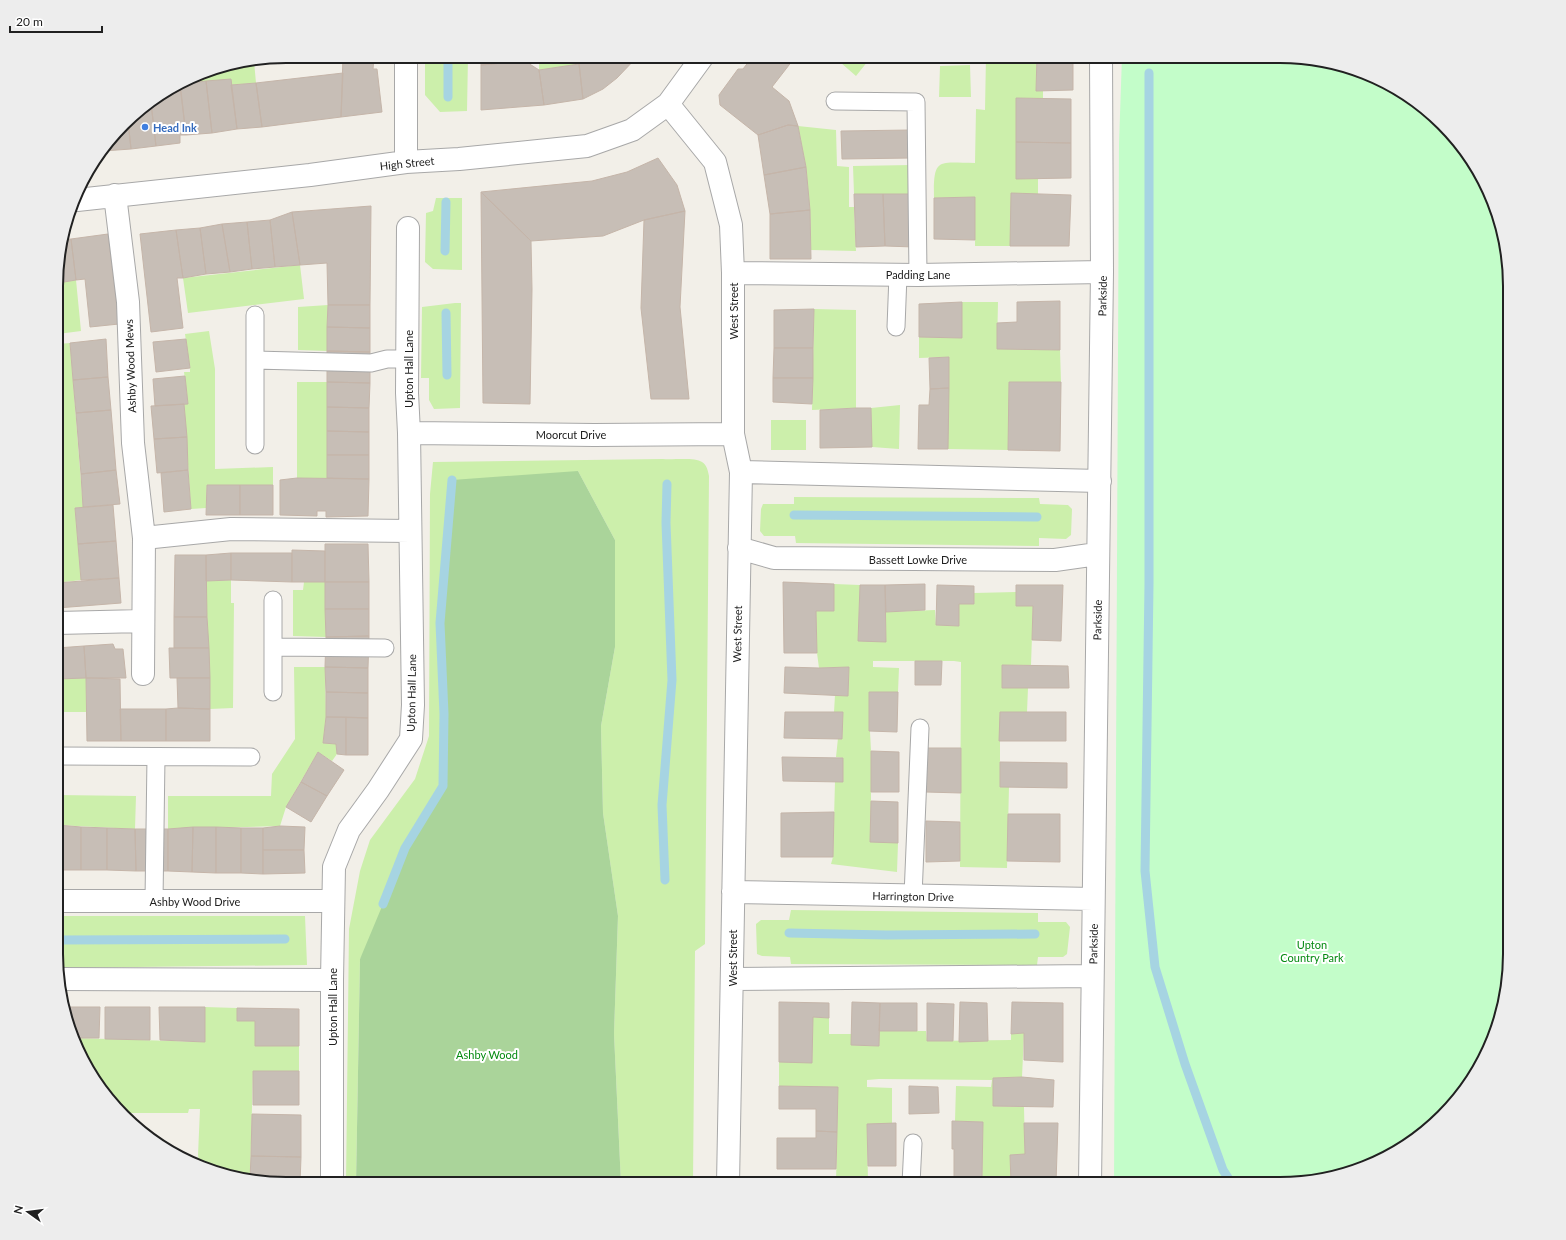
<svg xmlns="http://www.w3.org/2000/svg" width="1566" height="1240" font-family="Lato,sans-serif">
<rect width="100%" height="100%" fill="#f2efe8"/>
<path fill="#ccefab" d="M 425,56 L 468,56 L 467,111 L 440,112 L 425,95 Z
M 539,56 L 589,56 L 579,64 L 539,70 Z
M 833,56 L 872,56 L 856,76 Z
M 986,56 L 1037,56 L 1036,91 L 1043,91 L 1043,98 L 1017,98 L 1016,178 L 1038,179 L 1038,194 L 1010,246 L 975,246 L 975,197 L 934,198 C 933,156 939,163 975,163 L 976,109 L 985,110 Z
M 254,61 L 256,83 L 231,85 L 184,84 L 212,68 Z
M 970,65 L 971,97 L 939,97 L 940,66 Z
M 798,126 L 836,130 L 837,166 L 849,167 L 849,207 L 854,207 L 856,251 L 811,250 L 810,210 L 806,167 Z
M 911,165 L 912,194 L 854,194 L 853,166 Z
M 436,198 L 462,198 L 462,270 L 433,269 L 425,262 L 426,213 L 433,211 Z
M 300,265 L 304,299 L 188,313 L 183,278 Z
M 76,280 L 81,331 L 58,334 L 58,283 Z
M 962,302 L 998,302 L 997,349 L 1060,350 L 1061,382 L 1010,382 L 1008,450 L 948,449 L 948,357 L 919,358 L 919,337 L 962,338 Z
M 455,303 L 461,303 L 460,408 L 434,409 L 429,400 L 429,378 L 421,378 L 422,307 Z
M 328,305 L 327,351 L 298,350 L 298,307 Z
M 814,309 L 856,310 L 856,408 L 812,410 Z
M 209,331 L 215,369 L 215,469 L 273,467 L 273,485 L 207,485 L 206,508 L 191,509 L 184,404 L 188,403 L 184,372 L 190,372 L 190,368 L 185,334 Z
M 70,343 L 83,507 L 75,508 L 81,580 L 57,583 L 57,561 L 63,560 L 58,491 L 58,344 Z
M 297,382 L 327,382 L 327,478 L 297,478 Z
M 900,405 L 899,449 L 872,447 L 871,408 Z
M 771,420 L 806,420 L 806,450 L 771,450 Z
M 663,459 C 673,460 695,457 702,462 C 707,465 708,471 709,476 L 705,944 L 695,951 L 693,1184 L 621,1184 L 614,1034 L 618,916 L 603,813 L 601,726 L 615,647 L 615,540 L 578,471 L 469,788 L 360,959 L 356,1184 L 346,1184 L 349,929 L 360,871 L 370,840 L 415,779 L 429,736 L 430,494 L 433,462 Z
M 794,497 L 1039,498 L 1040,504 L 1068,505 L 1072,509 L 1071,535 L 1066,539 L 1039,538 L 1039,546 L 796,543 L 795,536 L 764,536 L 760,531 L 761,509 L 763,504 L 794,504 Z
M 231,580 L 231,603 L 234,603 L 233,708 L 210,709 L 206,581 Z
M 304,582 L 325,582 L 326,637 L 293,636 L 293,590 L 303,590 Z
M 834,584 L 860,585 L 858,641 L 886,641 L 886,612 L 935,610 L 936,625 L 959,626 L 959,604 L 974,604 L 974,593 L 1016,592 L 1016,606 L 1033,606 L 1031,665 L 1002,665 L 1002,688 L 1028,688 L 1027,712 L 1000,712 L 1000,786 L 1009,787 L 1007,868 L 960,867 L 961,662 L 954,661 L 873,661 L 873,667 L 899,668 L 898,692 L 870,692 L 869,712 L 871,751 L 871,813 L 898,843 L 897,872 L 831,864 L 833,857 L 835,781 L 843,781 L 843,758 L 836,757 L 838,738 L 842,738 L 843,713 L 834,712 L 835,695 L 848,696 L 849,667 L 819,668 L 817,653 L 816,611 L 834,610 Z
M 294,667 L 325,667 L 326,717 L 323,743 L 336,744 L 337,754 L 332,761 L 318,752 L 286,807 L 280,826 L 168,829 L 168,796 L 271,796 L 272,774 L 295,739 Z
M 86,678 L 86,712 L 57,712 L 57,679 Z
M 57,795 L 136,796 L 135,829 L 57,825 Z
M 791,910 L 1038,913 L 1038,922 L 1066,922 L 1070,927 L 1067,954 L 1063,957 L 1038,957 L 1037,965 L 791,964 L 790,957 L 762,956 L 757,954 L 756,924 L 761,920 L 789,920 Z
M 57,916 L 305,916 L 307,965 L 57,968 Z
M 205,1007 L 237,1008 L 237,1021 L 255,1021 L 255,1046 L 299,1046 L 299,1071 L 253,1071 L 250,1179 L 200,1167 L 198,1155 L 200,1109 L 189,1109 L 188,1113 L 124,1113 L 80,1056 L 75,1038 L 205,1042 Z
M 813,1017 L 829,1018 L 829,1034 L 852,1034 L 851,1045 L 879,1046 L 879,1031 L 926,1031 L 927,1041 L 1011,1040 L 1011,1034 L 1024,1033 L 1022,1077 L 993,1078 L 993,1106 L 1024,1107 L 1025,1154 L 1010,1155 L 1011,1183 L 961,1184 L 961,1177 L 982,1177 L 983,1122 L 955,1121 L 956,1086 L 991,1087 L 992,1080 L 879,1079 L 867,1080 L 867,1087 L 892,1088 L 892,1124 L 867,1124 L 868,1184 L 836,1184 L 838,1087 L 779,1086 L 779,1062 L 812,1062 Z"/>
<path fill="#aad49a" d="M 578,471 L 615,540 L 615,647 L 601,726 L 603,813 L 618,916 L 614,1034 L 621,1184 L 356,1184 L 360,959 L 383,904 L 405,848 L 443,786 L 444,714 L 440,623 L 452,480 Z"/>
<path fill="#c3fdc9" d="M 1122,56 L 1295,56 L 1368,74 L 1432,113 L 1463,146 L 1492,198 L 1510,286 L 1509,969 L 1492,1042 L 1453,1106 L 1420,1137 L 1368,1166 L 1280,1184 L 1114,1184 L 1119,144 Z"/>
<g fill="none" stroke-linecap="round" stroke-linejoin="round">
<path stroke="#a6d4e2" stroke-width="9" d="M 448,56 L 448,97
M 1149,73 L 1149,584 L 1145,871 L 1155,967 L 1185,1064 L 1223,1170 L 1232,1184
M 445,251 L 446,202
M 446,313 L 447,375
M 794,515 L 1037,517
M 665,880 L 662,805 L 672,680 L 666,523 L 667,484
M 383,904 L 405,848 L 443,786 L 444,714 L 440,623 L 452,480
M 789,933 L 887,935 L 1035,934
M 57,940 L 285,939"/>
</g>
<path fill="#c7beb6" stroke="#c5b5a9" d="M 343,56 L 382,56 L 382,58 L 374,58 L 373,69 L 377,69 L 382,112 L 341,117 Z
M 481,56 L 524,56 L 525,61 L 481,65 Z
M 589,56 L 638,56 L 617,78 L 603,89 L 583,99 L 579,64 Z
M 753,56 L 796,56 L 772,87 L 789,101 L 798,126 L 788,125 L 758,135 L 720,105 L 719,95 L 738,69 L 743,69 Z
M 1037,56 L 1073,56 L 1073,90 L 1036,91 Z
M 525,61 L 539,70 L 544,105 L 481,110 L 481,65 Z
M 579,64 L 583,99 L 544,105 L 539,70 Z
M 343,73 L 341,117 L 262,127 L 256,83 Z
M 231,79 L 237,129 L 212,133 L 206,81 Z
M 206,81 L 212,133 L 186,135 L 180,86 L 184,84 Z
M 256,83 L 262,127 L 237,129 L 231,85 Z
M 175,90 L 175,92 L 181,91 L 186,135 L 180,135 L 180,143 L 156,146 L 151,103 Z
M 1016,98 L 1071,99 L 1071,143 L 1016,142 Z
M 151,103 L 156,146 L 131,149 L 128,121 L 134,113 Z
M 128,121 L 131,149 L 103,151 Z
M 788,125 L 798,126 L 806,167 L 764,175 L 758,135 Z
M 910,130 L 911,158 L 842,159 L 841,131 Z
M 1016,142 L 1071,143 L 1071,178 L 1016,179 Z
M 658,158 L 677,185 L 685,211 L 644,220 L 603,236 L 531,241 L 481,192 L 592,181 L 627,172 Z
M 806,167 L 810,210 L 770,214 L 764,175 Z
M 481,192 L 531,241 L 532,289 L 530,404 L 483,403 Z
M 1011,193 L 1071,195 L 1069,246 L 1010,246 Z
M 854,194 L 883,194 L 885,246 L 856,247 Z
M 883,194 L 912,194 L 914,247 L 885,246 Z
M 975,197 L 975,240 L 934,239 L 934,198 Z
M 371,206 L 370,305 L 328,305 L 327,263 L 300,265 L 292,212 Z
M 810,210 L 811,259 L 770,259 L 770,214 Z
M 685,211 L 680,307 L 689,399 L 651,399 L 641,308 L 644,220 Z
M 292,212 L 300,265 L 275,267 L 270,220 Z
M 270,220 L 275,267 L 252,269 L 247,222 Z
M 247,222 L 252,269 L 230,272 L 222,224 Z
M 222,224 L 230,272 L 206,274 L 200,228 Z
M 200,228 L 206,274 L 183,278 L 176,230 Z
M 176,230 L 183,278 L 177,278 L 183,328 L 151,332 L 140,234 Z
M 108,234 L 119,324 L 90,327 L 85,279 L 76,280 L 71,239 Z
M 71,239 L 76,280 L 58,283 L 58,256 L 63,240 Z
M 1060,301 L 1060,350 L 997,349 L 997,323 L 1017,322 L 1017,302 Z
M 962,302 L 962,338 L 919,337 L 919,304 Z
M 328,305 L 370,305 L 370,328 L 327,327 Z
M 814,309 L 813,348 L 774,348 L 774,310 Z
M 327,327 L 370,328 L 370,352 L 327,351 Z
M 106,339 L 108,377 L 73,380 L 70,343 Z
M 186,339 L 190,368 L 156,372 L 153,342 Z
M 774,348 L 813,348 L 813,378 L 773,378 Z
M 327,351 L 370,352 L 370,383 L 327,382 Z
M 949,357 L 949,388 L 930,389 L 929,358 Z
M 185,376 L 188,404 L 155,406 L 153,379 Z
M 108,377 L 111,410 L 76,413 L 73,380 Z
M 773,378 L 813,378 L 812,404 L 773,402 Z
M 327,382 L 370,383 L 369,408 L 327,407 Z
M 1009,382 L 1061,382 L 1060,451 L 1008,450 Z
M 949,388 L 948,449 L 918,449 L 919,405 L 929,405 L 930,389 Z
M 184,404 L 187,437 L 154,439 L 151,406 Z
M 327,407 L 369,408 L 369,432 L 327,431 Z
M 856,408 L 871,408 L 872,447 L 820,448 L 820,410 Z
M 111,410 L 116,470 L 81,474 L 76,413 Z
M 327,431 L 369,432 L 369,455 L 327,455 Z
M 187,437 L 188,470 L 157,473 L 154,439 Z
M 327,455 L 369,455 L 369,479 L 327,478 Z
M 116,470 L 120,504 L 83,507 L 81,474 Z
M 188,470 L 191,509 L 164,512 L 161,473 Z
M 297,478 L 369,479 L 368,516 L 326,517 L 326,511 L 317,511 L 317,516 L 280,515 L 280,480 Z
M 207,485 L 240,485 L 240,515 L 206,515 Z
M 240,485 L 273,485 L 273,515 L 240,515 Z
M 113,505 L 116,541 L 78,544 L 75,508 Z
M 116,541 L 119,578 L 81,580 L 78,544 Z
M 325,544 L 368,544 L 369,582 L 325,582 Z
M 292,550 L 325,551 L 325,582 L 292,582 Z
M 231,553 L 231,580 L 206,581 L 206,555 Z
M 231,553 L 292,553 L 292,582 L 231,580 Z
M 175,555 L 206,555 L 207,617 L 174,617 Z
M 119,578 L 121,603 L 57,608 L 57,583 Z
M 325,582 L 369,582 L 369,609 L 325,609 Z
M 783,582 L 834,584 L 834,611 L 816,611 L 817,653 L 784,653 Z
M 925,584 L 925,610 L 886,612 L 885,585 Z
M 860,585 L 885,585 L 886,642 L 858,641 Z
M 937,585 L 974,586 L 974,604 L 959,604 L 959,626 L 936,625 Z
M 1016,585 L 1063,585 L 1061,641 L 1032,640 L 1033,606 L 1016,606 Z
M 325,609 L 369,609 L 369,636 L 326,637 Z
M 174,617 L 207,617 L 209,648 L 174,648 Z
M 369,636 L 368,668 L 325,667 L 326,637 Z
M 113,644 L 115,649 L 123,649 L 126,678 L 86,678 L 84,646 Z
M 84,646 L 86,678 L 57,679 L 57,648 Z
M 169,648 L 209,648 L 210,678 L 170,678 Z
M 915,661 L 942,661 L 941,685 L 915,685 Z
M 1002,665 L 1068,666 L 1069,688 L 1002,688 Z
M 325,667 L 368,668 L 368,693 L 326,692 Z
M 785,667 L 819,668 L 849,667 L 848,696 L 784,693 Z
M 86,678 L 120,679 L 121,741 L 87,741 Z
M 177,678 L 210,678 L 210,709 L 178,708 Z
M 326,692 L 368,693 L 368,718 L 326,717 Z
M 869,692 L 898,692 L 897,732 L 869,731 Z
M 178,708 L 210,709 L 210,741 L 166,741 L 166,709 Z
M 120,709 L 166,709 L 166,741 L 121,741 Z
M 785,712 L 843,712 L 842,739 L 784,738 Z
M 1000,712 L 1066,712 L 1066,741 L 999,741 Z
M 326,717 L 346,717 L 346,755 L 337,754 L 336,744 L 323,743 Z
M 346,717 L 368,718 L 368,755 L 346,755 Z
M 927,748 L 961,748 L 961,793 L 926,792 Z
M 871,751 L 899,752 L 899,792 L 871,792 Z
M 318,752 L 344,770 L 327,796 L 301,782 Z
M 782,757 L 843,758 L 843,782 L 783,781 Z
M 1000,762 L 1067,763 L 1067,788 L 1000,787 Z
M 301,782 L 327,796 L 311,822 L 286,807 Z
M 871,801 L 898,802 L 898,843 L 870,842 Z
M 834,812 L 833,857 L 781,857 L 781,813 Z
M 1008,814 L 1060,814 L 1060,862 L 1007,861 Z
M 926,821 L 960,822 L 960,861 L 926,862 Z
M 57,825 L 81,827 L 81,870 L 57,870 Z
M 280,826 L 305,827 L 304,850 L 263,850 L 263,828 Z
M 81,827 L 107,828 L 107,870 L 81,870 Z
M 193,827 L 216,827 L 216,873 L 192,872 Z
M 193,827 L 192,872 L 168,871 L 168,829 Z
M 216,827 L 241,828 L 241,873 L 216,873 Z
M 107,828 L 135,829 L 136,871 L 107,870 Z
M 241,828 L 263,828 L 263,874 L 241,873 Z
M 135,829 L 168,829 L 168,871 L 136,871 Z
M 263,850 L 304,850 L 305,873 L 263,874 Z
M 779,1002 L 829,1003 L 829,1018 L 813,1017 L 812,1063 L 779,1062 Z
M 852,1002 L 880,1003 L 879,1046 L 851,1045 Z
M 960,1002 L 987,1003 L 988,1041 L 959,1042 Z
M 1012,1002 L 1063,1003 L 1063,1062 L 1024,1060 L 1024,1033 L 1011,1034 Z
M 880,1003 L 917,1003 L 917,1031 L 879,1031 Z
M 927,1003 L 954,1004 L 953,1041 L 927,1041 Z
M 68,1007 L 100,1007 L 99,1038 L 75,1038 L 68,1013 Z
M 105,1007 L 150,1007 L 150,1040 L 105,1039 Z
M 159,1007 L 205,1007 L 205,1042 L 160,1040 Z
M 237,1008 L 299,1009 L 299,1046 L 255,1046 L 255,1021 L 237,1021 Z
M 253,1071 L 299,1071 L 299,1105 L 253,1105 Z
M 1022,1077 L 1054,1080 L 1053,1107 L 993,1106 L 993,1078 Z
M 779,1086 L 838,1087 L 837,1132 L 816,1131 L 816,1109 L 779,1109 Z
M 909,1086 L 938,1087 L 939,1113 L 909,1114 Z
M 252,1114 L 301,1115 L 301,1157 L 251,1156 Z
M 952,1121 L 983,1122 L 982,1177 L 954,1177 L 954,1149 L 952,1149 Z
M 896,1123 L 896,1166 L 868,1166 L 867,1124 Z
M 1024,1123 L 1058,1123 L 1056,1183 L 1011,1183 L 1010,1155 L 1025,1154 Z
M 816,1131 L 837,1132 L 836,1169 L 777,1169 L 777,1138 L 816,1138 Z
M 251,1156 L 301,1157 L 300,1184 L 271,1184 L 250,1179 Z"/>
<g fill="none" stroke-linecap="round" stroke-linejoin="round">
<defs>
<path id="lane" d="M 835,101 L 916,102 L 918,275
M 255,315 L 255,445
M 896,327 L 898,275
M 255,360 L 371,363 L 387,359 L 407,359
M 273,647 L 385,648
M 273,692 L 273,600
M 59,756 L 251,757
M 913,896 L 920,728
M 154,901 L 156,757
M 911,1184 L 913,1143"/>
<path id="street" d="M 668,104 L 715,162 L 731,225 L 733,273 L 733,434 L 741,472 L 728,1184
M 406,162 L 406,56
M 115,195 L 128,302 L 133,443 L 144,538 L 143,674
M 77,200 L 310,175 L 406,162 L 459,159 L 587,146 L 632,130 L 668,104 L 703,56
M 733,273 L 918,275 L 1102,272
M 409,433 L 594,435 L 733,434
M 741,472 L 1100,481
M 144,538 L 231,529 L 410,531
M 739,548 L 774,558 L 1055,560 L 1097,554
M 57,623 L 143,621
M 733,892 L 1093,899
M 57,901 L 333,901
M 59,979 L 332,980
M 733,979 L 1092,976
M 332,1184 L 332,980 L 334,867 L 349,830 L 378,790 L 411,739 L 413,705 L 409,433 L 407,393 L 408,228
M 1090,1184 L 1102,272 L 1101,56"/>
</defs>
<use href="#lane" stroke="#a8a8a8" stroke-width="19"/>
<use href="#street" stroke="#a8a8a8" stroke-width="24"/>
<use href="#lane" stroke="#fff" stroke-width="17"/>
<use href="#street" stroke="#fff" stroke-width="22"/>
</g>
<circle fill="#3f7fe0" stroke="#fff" stroke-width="1.5" cx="145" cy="127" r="4"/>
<g text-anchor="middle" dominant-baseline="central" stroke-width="4" stroke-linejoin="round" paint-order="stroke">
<g font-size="11" font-weight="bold" fill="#366cbe" stroke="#fff" text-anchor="start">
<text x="153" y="127">Head Ink</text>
</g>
<g font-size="11" fill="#212121" stroke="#fff">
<text transform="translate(407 163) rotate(-6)">High Street</text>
<text x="918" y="274">Padding Lane</text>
<text transform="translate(1102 296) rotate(-89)">Parkside</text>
<text transform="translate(733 311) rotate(-90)">West Street</text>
<text transform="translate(130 366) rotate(-92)">Ashby Wood Mews</text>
<text transform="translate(408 369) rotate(-90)">Upton Hall Lane</text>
<text x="571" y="434">Moorcut Drive</text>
<text x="918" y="559">Bassett Lowke Drive</text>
<text transform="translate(1097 620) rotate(-89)">Parkside</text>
<text transform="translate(737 634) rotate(-89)">West Street</text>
<text transform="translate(411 693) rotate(-89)">Upton Hall Lane</text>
<text transform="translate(913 896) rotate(1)">Harrington Drive</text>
<text x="195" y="901">Ashby Wood Drive</text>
<text transform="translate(1093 944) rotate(-89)">Parkside</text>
<text transform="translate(732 958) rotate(-90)">West Street</text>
<text transform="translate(332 1007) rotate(-90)">Upton Hall Lane</text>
</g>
<g font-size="11" fill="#048a10" stroke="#fff">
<text x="1312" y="944">Upton<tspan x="1312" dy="13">Country Park</tspan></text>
<text x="487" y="1054">Ashby Wood</text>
</g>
</g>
<path d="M0 0H1566V1240H0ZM286 63H1280A223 223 0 0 1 1503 286V954A223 223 0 0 1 1280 1177H286A223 223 0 0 1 63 954V286A223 223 0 0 1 286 63Z" fill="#ededed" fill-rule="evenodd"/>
<path fill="none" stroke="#212121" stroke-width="2" d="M286 63H1280A223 223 0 0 1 1503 286V954A223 223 0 0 1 1280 1177H286A223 223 0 0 1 63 954V286A223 223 0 0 1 286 63Z"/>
<g transform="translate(28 1212) rotate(284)" stroke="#ffffff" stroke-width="3" paint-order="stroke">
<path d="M0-3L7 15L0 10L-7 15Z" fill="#212121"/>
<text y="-6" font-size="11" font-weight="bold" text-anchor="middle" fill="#212121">N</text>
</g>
<path d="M10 26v6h92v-6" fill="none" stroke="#212121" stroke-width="2"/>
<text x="16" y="26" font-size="12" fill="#212121" stroke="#ffffff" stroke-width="3" paint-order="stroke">20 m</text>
</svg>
